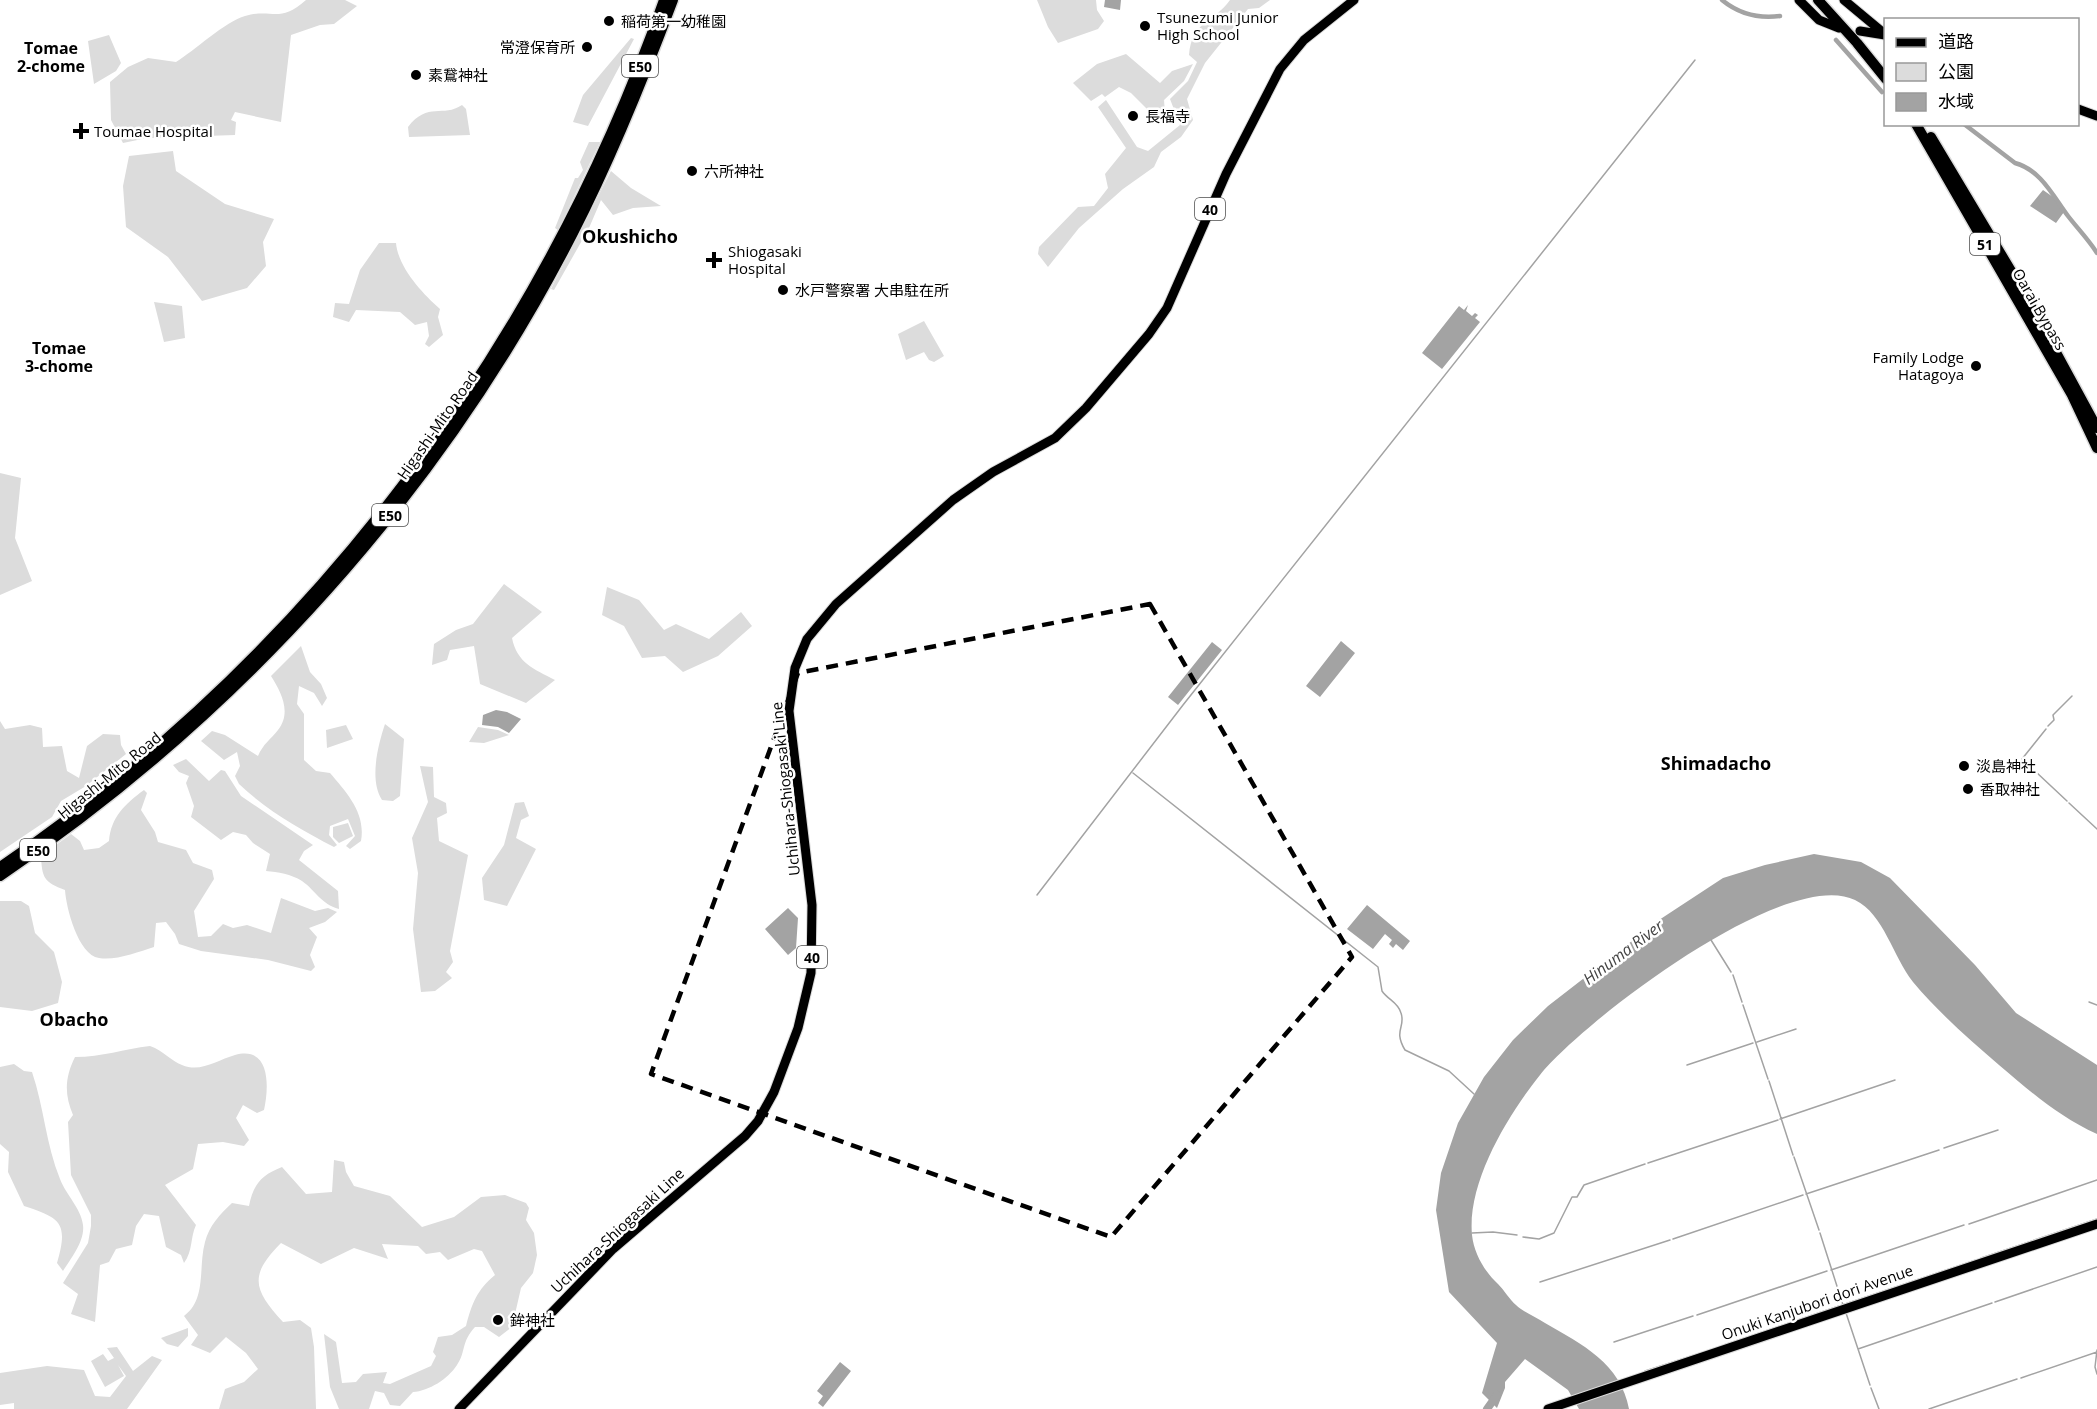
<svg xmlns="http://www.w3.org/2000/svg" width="2097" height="1409" font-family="'Open Sans','Noto Sans JP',sans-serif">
<rect width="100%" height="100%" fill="#fff"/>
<path fill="#dcdcdc" d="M 306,0 L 345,0 L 357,6 L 334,24 L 320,25 L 291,35 L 281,122 L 235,112 L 231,120 L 236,122 L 235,135 L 147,138 L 123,143 L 111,120 L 110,82 L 128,67 L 148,58 L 176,62 C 194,51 226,21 245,16 C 273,8 279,24 306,0 Z
M 1037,0 L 1096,0 L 1097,10 L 1104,21 L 1098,29 L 1058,43 L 1048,27 Z
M 1230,0 L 1270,0 L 1259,8 L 1248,9 L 1205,63 L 1187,99 L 1193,120 L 1181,137 L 1161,152 L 1154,167 L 1123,189 L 1079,228 L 1048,267 L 1038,254 L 1039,247 L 1078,207 L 1094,206 L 1108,188 L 1105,174 L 1126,148 L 1098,107 L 1106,100 L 1137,147 L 1148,151 L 1180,125 L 1170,99 L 1188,81 L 1197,62 L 1189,55 C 1192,20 1214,23 1230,0 Z
M 109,35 L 121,63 L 116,71 L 94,84 L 88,41 Z
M 631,38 L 634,39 L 588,126 L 573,122 L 583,95 Z
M 1126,54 L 1160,83 L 1172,71 L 1193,64 L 1184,81 L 1164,100 L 1165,113 L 1156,118 L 1131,93 L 1119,87 L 1105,97 L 1102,94 L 1091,101 L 1073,83 L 1097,64 Z
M 462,105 L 466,109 L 470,135 L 409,137 L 408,127 C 428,101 443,118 462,105 Z
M 589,142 L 600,142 L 558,230 L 555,228 L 575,178 L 578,178 L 583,170 L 580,162 Z
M 173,151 L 176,171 L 225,204 L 274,219 L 263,242 L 266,266 L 247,288 L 202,301 L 168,257 L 126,227 L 123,186 L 129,156 Z
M 611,171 L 631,188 L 661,206 L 633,208 L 613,215 L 601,200 L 589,228 L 554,290 L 551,289 Z
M 379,243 L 396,243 C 398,267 422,293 440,309 L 438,317 L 443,335 L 429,347 L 425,344 L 429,336 L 427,322 L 415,325 L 400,312 L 356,310 L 349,322 L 333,317 L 335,303 L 349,304 L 360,270 Z
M 154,302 L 182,306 L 185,338 L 164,342 Z
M 924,321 L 944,356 L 934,362 L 929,360 L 924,352 L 906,360 L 898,334 Z
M 0,473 L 21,478 L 15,538 L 32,581 L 0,595 Z
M 504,584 L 542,612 L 512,638 C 517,663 534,669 555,680 L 526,703 L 480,684 L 474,646 L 450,650 L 447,660 L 432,665 L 434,644 L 456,630 L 473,624 Z
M 607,587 L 639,600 L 664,630 L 676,624 L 709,639 L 741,612 L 752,626 L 718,656 L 683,672 L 665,656 L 642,658 L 624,626 L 602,615 Z
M 301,646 L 310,672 L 321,684 L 327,698 L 322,706 L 314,693 L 299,686 L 297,704 L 304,714 L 304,760 L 316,771 L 330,773 C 347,793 366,813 361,841 L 350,849 L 346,846 L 355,836 L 348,819 L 330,826 L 329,835 L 337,845 L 334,847 C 301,830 266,810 239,784 L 235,776 L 240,766 L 237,752 L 224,760 L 201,741 L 212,731 L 225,735 L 258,756 C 263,744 271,739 278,730 C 292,712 281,692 271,676 Z
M 0,721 L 5,729 L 30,725 L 42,728 L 43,747 L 62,746 L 67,771 L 79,778 L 87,746 L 103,734 L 120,735 L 121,745 L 126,754 L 86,786 L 61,801 L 52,817 L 0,852 Z
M 385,724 L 404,739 L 400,796 L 393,801 L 382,800 C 369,780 378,745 385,724 Z
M 346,725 L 353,739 L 327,748 L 326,730 Z
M 478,727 L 498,730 L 509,735 L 484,743 L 469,742 Z
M 186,759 L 209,781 L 221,770 L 225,771 L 241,796 L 313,845 L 304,851 L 299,860 L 338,891 L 339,909 C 321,904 316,891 302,881 C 291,874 278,872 266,871 L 270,854 L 253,843 L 246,835 L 233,832 L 221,840 L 191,817 L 194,806 L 186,783 L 189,776 L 179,772 L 173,765 Z
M 420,766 L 433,767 L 434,797 L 446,803 L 447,813 L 437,818 L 439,841 L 468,855 L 450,951 L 453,962 L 446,972 L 452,978 L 435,991 L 421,992 L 413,929 L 418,873 L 412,838 L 428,802 Z
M 144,790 L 147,793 L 141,810 L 155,832 L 158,842 L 186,850 L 193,863 L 212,870 L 214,879 L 194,911 L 198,937 L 211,936 L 223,924 L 233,928 L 247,925 L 271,933 L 281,898 L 315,911 L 328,908 L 337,912 L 325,922 L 309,928 L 317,937 L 310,955 L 315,967 L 311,971 L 268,960 L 201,951 L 179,944 L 175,934 L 166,922 L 156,923 L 154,947 C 138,952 115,961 99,958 C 78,955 66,907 65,890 C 44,882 42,878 41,856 L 71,834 L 80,841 L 84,850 L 99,848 L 109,841 C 111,817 125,804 144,790 Z
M 524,802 L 529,816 L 521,820 L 516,838 L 536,849 L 507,906 L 484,900 L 482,878 L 504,845 L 515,803 Z
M 348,823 L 353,836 L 339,843 L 333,837 L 333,827 Z
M 0,901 L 21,901 L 29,906 L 35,933 L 54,952 L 62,982 L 58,1003 L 32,1011 L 0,1007 Z
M 150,1046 C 164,1051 171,1061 182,1065 C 201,1073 217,1060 235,1055 C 271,1045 269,1088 264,1110 L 257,1113 L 243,1105 L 236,1118 L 249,1140 L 244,1146 L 223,1142 L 198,1144 L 193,1169 L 165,1185 L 196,1225 C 190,1238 193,1251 184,1263 L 181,1255 L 166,1247 L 159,1216 L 144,1214 L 136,1226 L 132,1245 L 116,1249 L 109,1262 L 100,1265 L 95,1322 L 71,1314 L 78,1294 L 63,1283 L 88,1243 L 91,1226 L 91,1215 L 71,1175 L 68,1122 L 73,1115 C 64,1094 65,1077 75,1057 C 102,1057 124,1049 150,1046 Z
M 14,1064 L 24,1071 L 32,1072 C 44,1107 46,1145 60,1179 C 66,1195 81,1208 83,1225 C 85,1241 71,1258 63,1271 L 57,1263 C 69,1222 60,1218 24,1206 L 8,1172 L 9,1152 L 0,1144 L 0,1067 Z
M 334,1160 L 344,1162 L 346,1172 L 354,1186 L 390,1196 L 422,1227 L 454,1217 L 481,1197 L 505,1195 L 526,1203 L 529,1208 L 526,1220 L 534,1233 L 537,1255 L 533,1273 L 521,1288 L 512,1327 L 499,1337 L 484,1327 L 475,1327 C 461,1342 466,1352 457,1365 C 448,1379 429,1391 413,1392 L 400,1406 L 390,1405 L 384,1393 L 375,1391 L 369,1409 L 339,1409 L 330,1387 L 324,1334 L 336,1342 L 342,1383 L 356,1382 L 363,1374 L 387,1372 L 383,1383 L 390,1384 L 431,1366 L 436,1356 L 433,1352 L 438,1337 L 452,1335 L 466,1326 C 472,1303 477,1290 495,1275 L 482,1251 L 474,1249 L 448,1260 L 440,1252 L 426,1254 L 418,1246 L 382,1244 L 388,1259 L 354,1248 L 321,1264 L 281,1243 C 248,1276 254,1290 283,1322 L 300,1320 L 311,1328 L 314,1347 L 316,1409 L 219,1409 L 225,1389 L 244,1382 L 258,1369 L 246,1353 L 226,1337 L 210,1353 L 191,1345 L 198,1335 L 184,1316 C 207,1299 198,1267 205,1242 C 209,1226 220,1214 232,1203 L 249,1206 C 253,1185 261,1175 282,1167 L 306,1194 L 332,1192 Z
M 188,1328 L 188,1336 L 178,1347 L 167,1344 L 161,1338 Z
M 117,1347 L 133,1371 L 152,1356 L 162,1360 L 127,1409 L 14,1409 L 14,1403 L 0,1405 L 0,1373 L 47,1366 L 84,1370 L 95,1396 L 110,1397 L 126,1376 L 118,1365 L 124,1376 L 105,1387 L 91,1361 L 103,1354 L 108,1361 L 114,1358 L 107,1348 Z"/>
<path fill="#a3a3a3" d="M 1105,0 L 1121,0 L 1120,10 L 1104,7 Z
M 2043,190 L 2056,199 L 2064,212 L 2056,223 L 2030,206 Z
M 1468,305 L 1466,311 L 1472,316 L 1475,313 L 1478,315 L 1475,318 L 1480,322 L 1442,369 L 1422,353 L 1459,306 L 1464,310 Z
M 1341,641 L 1355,653 L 1320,697 L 1306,686 Z
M 1212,642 L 1222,650 L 1178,705 L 1168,697 Z
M 496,710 L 507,712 L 521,719 L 509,733 L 498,727 L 482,725 L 483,715 Z
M 1814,854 L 1861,862 L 1890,878 L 1975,965 L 2016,1013 L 2097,1065 L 2097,1134 C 2059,1117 2031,1092 1999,1065 C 1969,1039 1939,1013 1913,982 C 1893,957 1884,914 1855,900 C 1786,866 1582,1022 1540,1075 C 1508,1115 1467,1182 1472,1235 C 1474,1254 1485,1272 1498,1284 C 1504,1290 1510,1300 1516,1305 C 1523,1312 1536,1317 1545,1323 C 1582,1344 1621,1364 1629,1409 L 1579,1409 L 1568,1390 L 1525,1359 L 1505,1382 L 1505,1388 L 1497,1408 L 1482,1393 L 1497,1343 L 1449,1292 L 1436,1210 L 1441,1173 L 1458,1123 L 1484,1077 L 1513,1040 L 1548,1006 L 1659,920 L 1723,878 L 1765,865 Z
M 1367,905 L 1410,941 L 1403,950 L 1396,944 L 1393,948 L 1389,944 L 1392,940 L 1385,934 L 1373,949 L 1347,929 Z
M 788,908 L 798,918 L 796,948 L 788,955 L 765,929 Z
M 840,1362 L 851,1371 L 823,1407 L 818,1403 L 823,1396 L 817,1391 Z"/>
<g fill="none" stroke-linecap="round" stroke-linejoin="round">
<path stroke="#a3a3a3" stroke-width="1.5" d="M 2048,726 L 2054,720 L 2053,715 L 2072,696
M 2046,729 L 2022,759 L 2067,801
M 1133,773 L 1378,967 L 1382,991 C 1388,1000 1398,1002 1401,1013 C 1406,1027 1393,1030 1405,1050 L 1449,1071 L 1474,1094
M 2069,803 L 2097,829
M 1037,895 L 1183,705 L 1695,60
M 1711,940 L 1731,972
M 1733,975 L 1742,1002
M 2089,1002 L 2097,1005
M 1743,1005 L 1768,1079
M 1757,1042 L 1796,1029
M 1687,1065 L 1753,1043
M 1769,1081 L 1793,1155
M 1780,1119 L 1895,1080
M 1944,1148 L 1998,1130
M 1794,1157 L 1819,1230
M 1648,1163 L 1778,1120
M 1806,1194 L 1939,1150
M 1969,1224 L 2097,1180
M 1472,1233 L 1493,1232 L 1517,1235
M 1820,1233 L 1843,1305
M 1523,1237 L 1539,1239 L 1554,1233 L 1572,1197 L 1577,1197 L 1584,1185 L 1645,1164
M 1673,1239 L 1803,1195
M 1981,1258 L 2097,1219
M 1831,1270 L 1964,1225
M 1540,1282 L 1670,1240
M 1995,1302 L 2097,1267
M 1842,1305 L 1976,1260
M 1846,1313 L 1870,1385
M 1697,1315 L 1827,1271
M 1614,1342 L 1693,1316
M 1724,1345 L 1839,1306
M 1858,1349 L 1992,1303
M 2097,1350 L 2095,1367 L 2097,1374
M 1645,1371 L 1704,1352
M 2021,1378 L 2097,1352
M 1871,1388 L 1879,1409
M 1929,1409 L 2017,1379"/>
<path stroke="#a3a3a3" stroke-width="4.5" d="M 1722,0 C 1739,14 1757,19 1780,16
M 1836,40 L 1882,92
M 1964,124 L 2015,163 C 2041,170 2053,196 2068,216 C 2078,229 2088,239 2097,253"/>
<path stroke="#a3a3a3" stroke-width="8" d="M 1487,1409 L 1497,1395"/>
<defs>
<path id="major" d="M 1799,0 L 1819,20 L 1839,28
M 1844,0 L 1886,35
M 1860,31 L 1885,35
M 2078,109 L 2097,116
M 459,1409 L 613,1249 L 745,1136 L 758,1121 L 774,1092 L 798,1028 L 811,973 L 812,905 L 789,711 L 795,668 L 807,639 L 836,604 L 953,500 L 993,472 L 1055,438 L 1086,408 L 1149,334 L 1167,308 L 1226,174 L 1280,69 L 1304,40 L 1354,0
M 1548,1409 L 2097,1224"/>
<path id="highway" d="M 1818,0 L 1857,43 L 1886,79
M 1916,124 L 2072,395 L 2097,448
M 1931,137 L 2020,286 L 2097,428
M 0,867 C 309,658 541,350 664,0
M 0,876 C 240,714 441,491 573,233 C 612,157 643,80 673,0"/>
</defs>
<use href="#major" stroke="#dbdbdb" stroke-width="11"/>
<use href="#highway" stroke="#dbdbdb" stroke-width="13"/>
<use href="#major" stroke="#000" stroke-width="9"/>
<use href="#highway" stroke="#000" stroke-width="10"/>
</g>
<path fill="none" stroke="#000" stroke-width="4.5" stroke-dasharray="12 8" stroke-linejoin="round" d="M 1150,604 L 1352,957 L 1111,1237 L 651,1074 L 798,673 Z"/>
<g fill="#000" stroke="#fff" stroke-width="2">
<circle cx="609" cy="21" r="6"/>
<circle cx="1145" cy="26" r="6"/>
<circle cx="587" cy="47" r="6"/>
<circle cx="416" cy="75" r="6"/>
<circle cx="1133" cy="116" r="6"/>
<path d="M78 122h6v6h6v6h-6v6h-6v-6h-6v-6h6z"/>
<circle cx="692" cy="171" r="6"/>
<path d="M711 251h6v6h6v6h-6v6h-6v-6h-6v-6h6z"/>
<circle cx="783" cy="290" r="6"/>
<circle cx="1976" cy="366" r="6"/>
<circle cx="1964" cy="766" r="6"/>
<circle cx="1968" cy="789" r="6"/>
<circle cx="498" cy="1320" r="6"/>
</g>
<g text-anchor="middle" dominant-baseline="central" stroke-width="5" stroke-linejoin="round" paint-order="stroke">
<g fill="#fff" stroke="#4c4c4c" stroke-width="1.5">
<rect x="622" y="55" width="36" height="22" rx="4.5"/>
<rect x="1195" y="198" width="30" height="22" rx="4.5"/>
<rect x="1970" y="233" width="30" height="22" rx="4.5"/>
<rect x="372" y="504" width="36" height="22" rx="4.5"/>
<rect x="20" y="839" width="36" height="22" rx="4.5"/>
<rect x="797" y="946" width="30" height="22" rx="4.5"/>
</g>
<g font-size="14" font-weight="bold" fill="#000">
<text x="640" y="66">E50</text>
<text x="1210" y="209">40</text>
<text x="1985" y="244">51</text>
<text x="390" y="515">E50</text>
<text x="38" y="850">E50</text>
<text x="812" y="957">40</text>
</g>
<g font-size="15" fill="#000" stroke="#fff" text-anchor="start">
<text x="1157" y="17">Tsunezumi Junior<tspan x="1157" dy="17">High School</tspan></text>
<text x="621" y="21">稲荷第一幼稚園</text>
<text x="575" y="47" text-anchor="end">常澄保育所</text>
<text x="428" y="75">素鵞神社</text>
<text x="1145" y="116">長福寺</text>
<text x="94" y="131">Toumae Hospital</text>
<text x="704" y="171">六所神社</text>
<text x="728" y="251">Shiogasaki<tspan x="728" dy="17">Hospital</tspan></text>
<text x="795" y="290">水戸警察署 大串駐在所</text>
<text x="1964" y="357" text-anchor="end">Family Lodge<tspan x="1964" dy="17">Hatagoya</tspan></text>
<text x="1976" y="766">淡島神社</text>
<text x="1980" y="789">香取神社</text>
<text x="510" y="1320">鉾神社</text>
</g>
<g font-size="15" fill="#000" stroke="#fff">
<text transform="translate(2040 309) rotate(60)">Oarai Bypass</text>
<text transform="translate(437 425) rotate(-55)">Higashi-Mito Road</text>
<text transform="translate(109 775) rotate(-39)">Higashi-Mito Road</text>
<text transform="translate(785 789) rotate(-96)">Uchihara-Shiogasaki Line</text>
<text transform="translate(617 1230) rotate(-43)">Uchihara-Shiogasaki Line</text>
<text transform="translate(1817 1302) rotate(-19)">Onuki Kanjubori dori Avenue</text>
</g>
<g font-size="16" font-weight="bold" fill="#000" stroke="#fff">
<text x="51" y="48">Tomae<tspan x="51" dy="18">2-chome</tspan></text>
<text x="59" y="348">Tomae<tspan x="59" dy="18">3-chome</tspan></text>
</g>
<g font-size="16" font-style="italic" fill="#444" stroke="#fff">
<text transform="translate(1623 952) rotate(-37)">Hinuma River</text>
</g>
<g font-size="18" font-weight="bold" fill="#000" stroke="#fff">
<text x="630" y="236">Okushicho</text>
<text x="1716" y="763">Shimadacho</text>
<text x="74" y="1019">Obacho</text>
</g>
</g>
<rect x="1884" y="18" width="195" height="108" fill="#ffffff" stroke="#999999" stroke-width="1.5"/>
<rect x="1896" y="38" width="30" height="9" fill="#000000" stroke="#999999" stroke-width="1.5"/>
<text x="1938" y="48" font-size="18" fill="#000000">道路</text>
<rect x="1896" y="63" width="30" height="18" fill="#dcdcdc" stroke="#999999" stroke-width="1.5"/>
<text x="1938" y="78" font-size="18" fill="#000000">公園</text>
<rect x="1896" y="93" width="30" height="18" fill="#a3a3a3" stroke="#999999" stroke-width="1.5"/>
<text x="1938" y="108" font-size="18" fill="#000000">水域</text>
</svg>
